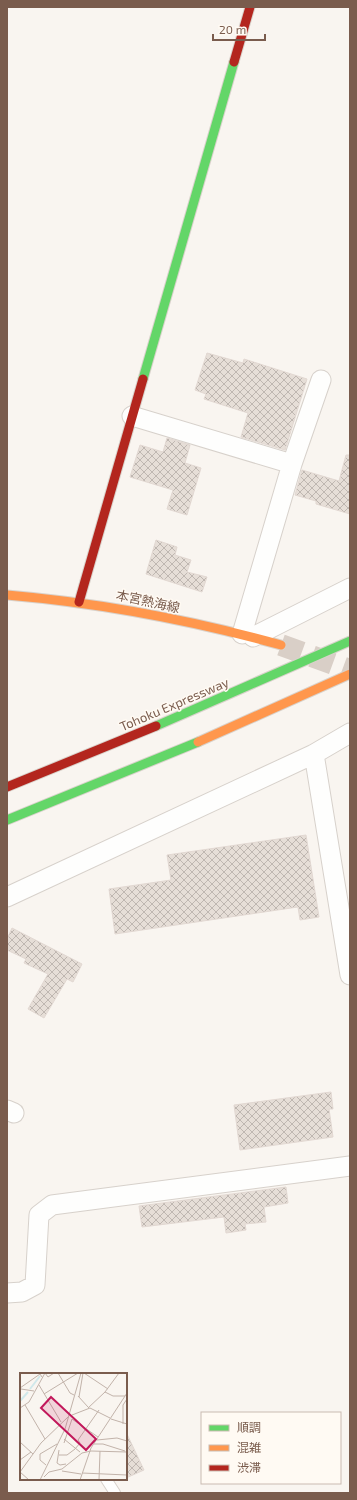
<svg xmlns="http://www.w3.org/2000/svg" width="357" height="1500" font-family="'Exo 2','Noto Sans JP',sans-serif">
<defs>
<pattern id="building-cross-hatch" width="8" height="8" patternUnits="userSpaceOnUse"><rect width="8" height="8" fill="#e6ded7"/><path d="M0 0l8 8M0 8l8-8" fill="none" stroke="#bfb7b1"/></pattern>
</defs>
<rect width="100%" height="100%" fill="#f9f5f0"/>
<path fill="url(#building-cross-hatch)" stroke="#e2d8d2" d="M 207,353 L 243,363 L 244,359 L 307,379 L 285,450 L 241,437 L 248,413 L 204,399 L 206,394 L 195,390 Z
M 167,438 L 190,445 L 185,463 L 201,468 L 187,515 L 167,509 L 173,490 L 130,477 L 140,445 L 163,452 Z
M 346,455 L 350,455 L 350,514 L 316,504 L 316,501 L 295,495 L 302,470 L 339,481 Z
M 156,540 L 177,547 L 175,555 L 191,560 L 187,572 L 207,577 L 202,592 L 146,574 Z
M 306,835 L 319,917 L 300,920 L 298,907 L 115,934 L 109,889 L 171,880 L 167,855 Z
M 12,928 L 82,964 L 73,982 L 67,979 L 44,1018 L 28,1009 L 48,974 L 24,963 L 26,959 L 7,950 L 7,939 Z
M 331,1092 L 333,1109 L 329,1109 L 333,1137 L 240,1150 L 234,1105 Z
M 286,1187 L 288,1203 L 264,1207 L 266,1222 L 245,1224 L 246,1230 L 226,1233 L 224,1217 L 142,1227 L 139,1206 Z
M 126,1432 L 144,1470 L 126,1478 Z"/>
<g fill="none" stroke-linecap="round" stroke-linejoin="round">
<path stroke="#d9cfc7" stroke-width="22" stroke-dasharray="22 11" stroke-linecap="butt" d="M 281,645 L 350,670"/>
<defs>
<path id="lane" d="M 106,1479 L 115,1493"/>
<path id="street" d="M 132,416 L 292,464
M 242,634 L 292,464 L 321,380
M 253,637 L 350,588
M 314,754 L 350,975
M 7,897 L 314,754 L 350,733
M 7,1110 L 14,1113
M 7,1293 L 22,1292 L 35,1285 L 39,1215 L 52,1205 L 350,1166"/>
<path id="fast" d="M 143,379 L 234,62
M 156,726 L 350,641
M 7,820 L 198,742"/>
<path id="slow" d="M 7,595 C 100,603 191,620 281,645
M 198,742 L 350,674"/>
<path id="jam" d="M 234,62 L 250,7
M 79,602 L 143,379
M 7,787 L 156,726"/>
</defs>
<use href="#lane" stroke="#d7d1cb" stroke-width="12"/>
<use href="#street" stroke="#d7d1cb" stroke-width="21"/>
<use href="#fast" stroke="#d9d2cb" stroke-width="11"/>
<use href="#slow" stroke="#d9d2cb" stroke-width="11"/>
<use href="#jam" stroke="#d9d2cb" stroke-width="11"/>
<use href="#lane" stroke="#fefefd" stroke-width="10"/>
<use href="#street" stroke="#fefefd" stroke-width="19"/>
<use href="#fast" stroke="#63d668" stroke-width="9"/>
<use href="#slow" stroke="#ff974d" stroke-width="9"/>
<use href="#jam" stroke="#b3261e" stroke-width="9"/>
</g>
<g text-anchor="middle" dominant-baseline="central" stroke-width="3" stroke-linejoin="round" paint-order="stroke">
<g font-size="13" fill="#7a5c4d" stroke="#fffaf3">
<text transform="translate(148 601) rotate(12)">本宮熱海線</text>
<text transform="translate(174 704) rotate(-23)">Tohoku Expressway</text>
</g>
</g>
<g transform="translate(20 1373)">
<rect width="107" height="107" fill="#f9f5f0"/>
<path fill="none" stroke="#d0e8ea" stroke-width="2" d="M 10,16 L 20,3M 0,28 L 8,19"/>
<path fill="none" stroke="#c2b3aa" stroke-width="1" d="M 25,0 L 28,4 L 34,0M 38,0 L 50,20 L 54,22M 64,0 L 88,16M 19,12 L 41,49M 0,15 L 20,1 L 22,4M 1,16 L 14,18M 85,19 L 93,23 L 105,23M 24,21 L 58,0M 58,23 L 68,34M 59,24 L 63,0M 5,32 L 25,66M 0,35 L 9,29 L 25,0M 68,35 L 85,19 L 99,0M 52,42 L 70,35 L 90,45M 52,46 L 78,64M 91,46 L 107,51M 103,51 L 103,32 L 107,26M 44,66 L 60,79M 77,67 L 97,65 L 107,68M 0,69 L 13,81M 44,70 L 52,46M 74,71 L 83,71 L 105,78M 55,76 L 60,70 L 58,67 L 79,37M 39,77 L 37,90 L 40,92 L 46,91M 71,78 L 107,79M 39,82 L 47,82 L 55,76M 0,87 L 11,79M 26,92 L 20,87 L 20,81 L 37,71M 42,98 L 61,101M 0,99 L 21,70 L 48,44M 0,99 L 9,107M 62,100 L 107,102M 24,104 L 29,99 L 42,96 L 62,80 L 71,78M 20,107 L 45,56 L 61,0M 60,107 L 71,75 L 107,20M 79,107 L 80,78"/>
<path fill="#c2185b" fill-opacity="0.15" stroke="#c2185b" stroke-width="2" d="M 31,24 L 76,66 L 66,77 L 21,35 Z"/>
<rect width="107" height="107" fill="none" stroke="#7a5c4d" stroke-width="2"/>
</g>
<rect width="357" height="1500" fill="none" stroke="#7a5c4d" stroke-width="16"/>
<rect x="201" y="1412" width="140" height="72" fill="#fffaf3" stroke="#cabbb1"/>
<rect x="209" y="1425" width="20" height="6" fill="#63d668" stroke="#cabbb1"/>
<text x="237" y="1432" font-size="12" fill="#7a5c4d">順調</text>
<rect x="209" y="1445" width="20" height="6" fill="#ff974d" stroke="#cabbb1"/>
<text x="237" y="1452" font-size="12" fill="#7a5c4d">混雑</text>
<rect x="209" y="1465" width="20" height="6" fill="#b3261e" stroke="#cabbb1"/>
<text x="237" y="1472" font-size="12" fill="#7a5c4d">渋滞</text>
<path d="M213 34v6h52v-6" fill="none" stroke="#7a5c4d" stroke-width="2"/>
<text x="219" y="34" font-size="12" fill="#7a5c4d" stroke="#fffaf3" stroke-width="3" paint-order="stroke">20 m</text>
</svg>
